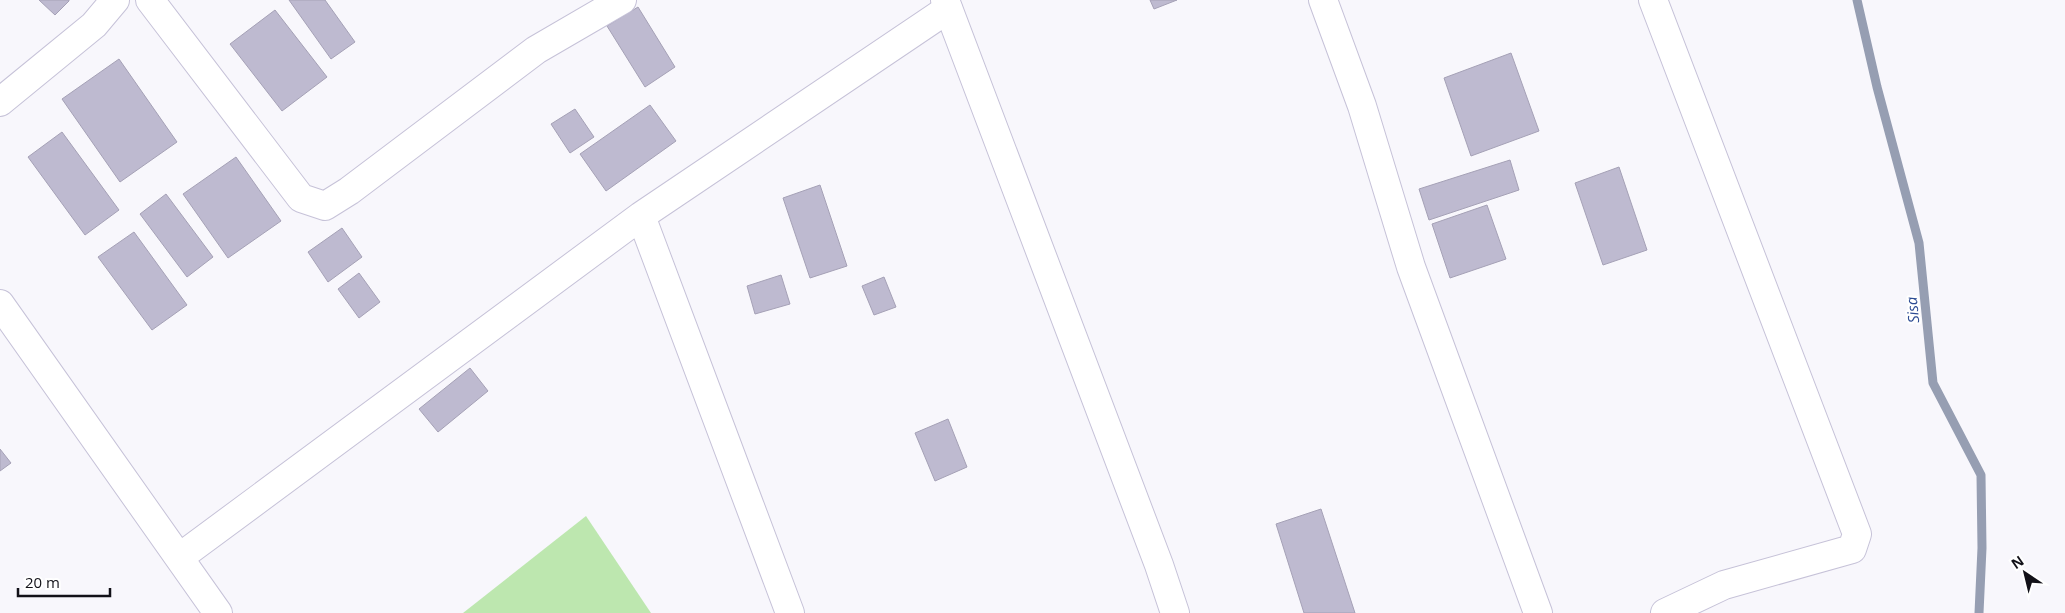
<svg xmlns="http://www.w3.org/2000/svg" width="2065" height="613" font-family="'Open Sans',sans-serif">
<rect width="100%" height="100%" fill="#f8f7fc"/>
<path fill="#bde7af" d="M 586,516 L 651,613 L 463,613 Z"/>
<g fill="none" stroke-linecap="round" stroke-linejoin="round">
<path stroke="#969eb2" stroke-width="9" d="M 1857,0 L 1877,87 L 1919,243 L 1933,383 L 1981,475 L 1982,548 L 1979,613"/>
</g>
<path fill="#bebad0" stroke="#a5a1b6" d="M 39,0 L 69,0 L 69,1 L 55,15 Z
M 289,0 L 325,0 L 355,42 L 331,59 Z
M 1150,0 L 1177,0 L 1154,9 Z
M 638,7 L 675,67 L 645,87 L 607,26 Z
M 275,10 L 327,77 L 282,111 L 230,44 Z
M 1511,53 L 1539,131 L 1471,156 L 1444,78 Z
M 119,59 L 177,142 L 120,182 L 62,99 Z
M 650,105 L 676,141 L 606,191 L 580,154 Z
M 575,109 L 594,137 L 570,153 L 551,124 Z
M 62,132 L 119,210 L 85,235 L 28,157 Z
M 236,157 L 281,221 L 228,258 L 183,194 Z
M 1510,160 L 1519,190 L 1429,220 L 1419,189 Z
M 1619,167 L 1647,250 L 1603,265 L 1575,183 Z
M 820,185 L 847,266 L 810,278 L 783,198 Z
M 166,194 L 213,257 L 187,277 L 140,214 Z
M 1487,205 L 1506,259 L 1450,278 L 1432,224 Z
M 342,228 L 362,257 L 328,282 L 308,252 Z
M 134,232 L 187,305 L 152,330 L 98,257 Z
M 359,273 L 380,302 L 359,318 L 338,289 Z
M 781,275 L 790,304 L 755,314 L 747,286 Z
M 884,277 L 896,307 L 874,315 L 862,286 Z
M 470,368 L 488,391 L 438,432 L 419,409 Z
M 948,419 L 967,467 L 935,481 L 915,433 Z
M 0,449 L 11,463 L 0,471 Z
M 1321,509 L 1355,613 L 1304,613 L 1276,524 Z"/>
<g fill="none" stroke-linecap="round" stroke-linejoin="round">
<defs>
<path id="minor" d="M 150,0 L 301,198 L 325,206 L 349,191 L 536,50 L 622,0
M 1323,0 L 1362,106 L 1411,267 L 1538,613
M 1653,0 L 1857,534 L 1852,549 L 1724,585 L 1665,613
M 0,102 L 94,25 L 115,0
M 641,216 L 790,613
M 0,304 L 218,613
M 180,557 L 641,216 L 948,9"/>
<path id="tertiary" d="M 945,0 L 1159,565 L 1175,613"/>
</defs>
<use href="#minor" stroke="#c6c2d8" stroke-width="30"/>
<use href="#tertiary" stroke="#c6c2d8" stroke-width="30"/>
<use href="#minor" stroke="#fff" stroke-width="28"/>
<use href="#tertiary" stroke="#fff" stroke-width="28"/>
</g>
<g text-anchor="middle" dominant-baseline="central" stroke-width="4.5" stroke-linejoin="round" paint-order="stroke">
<g font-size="15" font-style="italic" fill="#2c4b93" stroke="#fff">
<text transform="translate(1912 310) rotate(-96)">Sisa</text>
</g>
</g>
<g transform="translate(2025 573) rotate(325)" stroke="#ffffff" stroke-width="4" paint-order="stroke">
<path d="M0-4L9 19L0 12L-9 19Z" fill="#121118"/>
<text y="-8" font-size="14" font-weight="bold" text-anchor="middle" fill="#121118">N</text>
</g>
<path d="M18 588v8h92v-8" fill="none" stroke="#121118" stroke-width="2.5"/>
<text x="25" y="588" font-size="15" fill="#121118" stroke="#ffffff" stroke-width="4" paint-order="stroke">20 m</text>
</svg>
